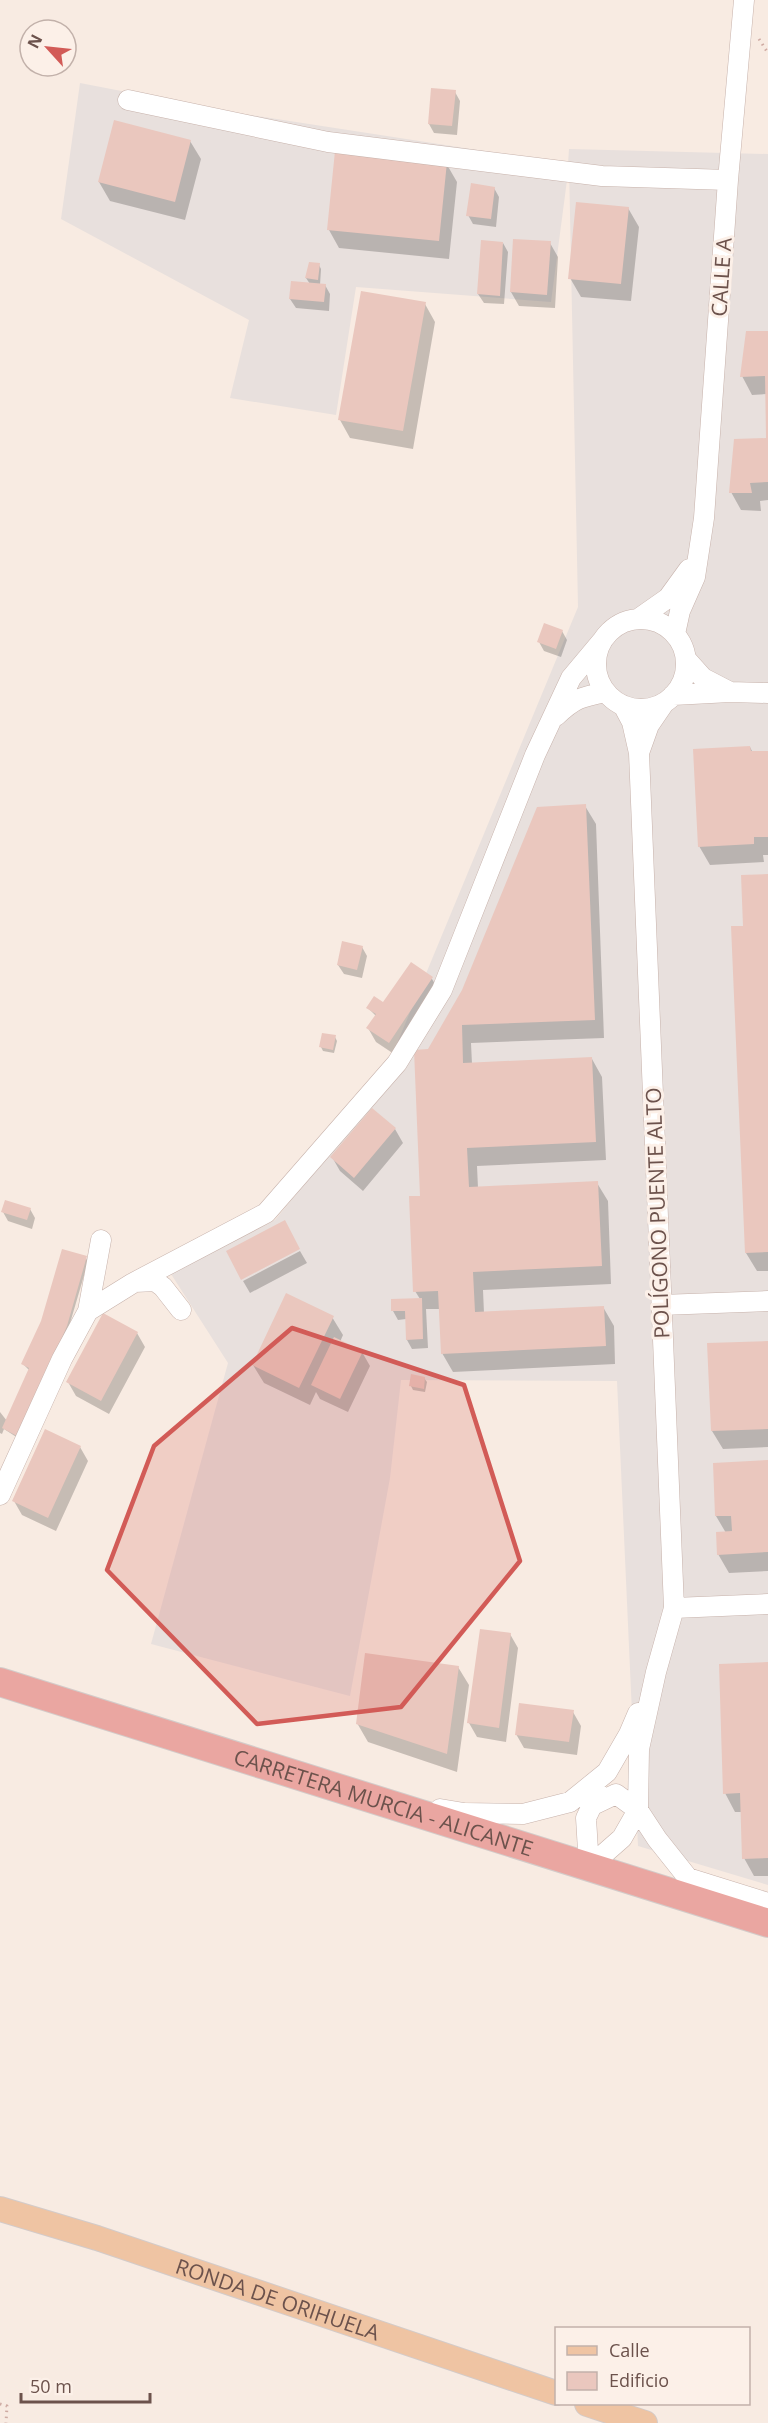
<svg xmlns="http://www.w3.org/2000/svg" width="768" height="2423" font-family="'Open Sans',sans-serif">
<rect width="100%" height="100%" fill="#f8ebe2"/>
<path fill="#e8e0dd" d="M 80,83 L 225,111 L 568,164 L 569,149 L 768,154 L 768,1885 L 638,1846 L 617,1381 L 401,1380 L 390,1478 L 350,1696 L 151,1644 L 228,1363 L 171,1274 L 275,1220 L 391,1079 L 391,1058 L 578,607 L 569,165 L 551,302 L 356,287 L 336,415 L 230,398 L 249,320 L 61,219 Z"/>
<path fill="#0003" d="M 455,92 L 460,101 L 457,135 L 434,133 L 429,124 Z
M 190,141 L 201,159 L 185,220 L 110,201 L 99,182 Z
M 446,163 L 457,182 L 449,259 L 339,248 L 329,230 Z
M 494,188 L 499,197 L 496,227 L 473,224 L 468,215 Z
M 628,208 L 639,227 L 631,301 L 581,297 L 570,278 Z
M 503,243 L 508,252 L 504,304 L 484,303 L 478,294 Z
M 550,243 L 558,257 L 555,308 L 519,306 L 511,292 Z
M 319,265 L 321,269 L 320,285 L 325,285 L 330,294 L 329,311 L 296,308 L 290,299 L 310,284 L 306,278 Z
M 425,304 L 435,322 L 413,449 L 350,438 L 340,420 Z
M 768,333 L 768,500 L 760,501 L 761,511 L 741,510 L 731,492 L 767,439 L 767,394 L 752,395 L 742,376 Z
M 562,631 L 567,640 L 561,657 L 544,651 L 539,642 Z
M 750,747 L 753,753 L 768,752 L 768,855 L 763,855 L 764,862 L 710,865 L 699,846 Z
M 585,806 L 596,824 L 604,1038 L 471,1043 L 472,1064 L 592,1059 L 602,1077 L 606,1160 L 477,1166 L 478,1188 L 597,1183 L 608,1201 L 611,1284 L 483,1290 L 484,1313 L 603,1307 L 614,1326 L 615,1364 L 453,1372 L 442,1353 L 440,1309 L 426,1309 L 428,1348 L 412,1349 L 407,1340 L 406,1319 L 398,1320 L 393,1311 L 420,1299 L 415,1291 L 429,1050 Z
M 768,876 L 768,1271 L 757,1271 L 746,1253 L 745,927 Z
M 362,947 L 367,956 L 362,978 L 344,974 L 338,965 Z
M 411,964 L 432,979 L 440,992 L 397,1056 L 376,1042 L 368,1028 L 376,1016 L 368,1008 L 384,1004 Z
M 335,1037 L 337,1041 L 334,1053 L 323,1051 L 321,1047 Z
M 372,1110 L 395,1129 L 403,1143 L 363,1191 L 340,1171 L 332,1157 Z
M 30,1209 L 35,1218 L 32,1229 L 8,1221 L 3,1212 Z
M 300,1251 L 307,1263 L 250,1293 L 243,1281 Z
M 86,1258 L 88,1262 L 68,1330 L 21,1440 L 4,1429 L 2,1434 L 0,1433 L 0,1412 L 7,1421 L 29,1370 L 23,1364 Z
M 332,1317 L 343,1335 L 340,1342 L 362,1352 L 370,1366 L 348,1412 L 320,1399 L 316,1392 L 310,1405 L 264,1383 L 253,1365 Z
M 137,1333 L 145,1347 L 109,1414 L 76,1396 L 68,1382 Z
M 768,1342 L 768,1447 L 723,1449 L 712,1431 L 709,1345 Z
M 424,1378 L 427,1382 L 425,1392 L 413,1390 L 411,1386 Z
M 80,1447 L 88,1461 L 56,1531 L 22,1515 L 14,1501 Z
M 768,1462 L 768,1571 L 729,1573 L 718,1554 L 726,1533 L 716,1516 Z
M 510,1634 L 518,1648 L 506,1742 L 477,1737 L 469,1723 Z
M 768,1663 L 768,1876 L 754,1876 L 744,1858 L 742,1812 L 735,1812 L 725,1793 Z
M 458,1667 L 469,1685 L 457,1772 L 368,1742 L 357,1723 Z
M 573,1712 L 581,1726 L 577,1755 L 524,1748 L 516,1734 Z"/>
<path fill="#eac7be" d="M 431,88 L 456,90 L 452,126 L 428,124 Z
M 114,120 L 191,140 L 175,202 L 98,182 Z
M 335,151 L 447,162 L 439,241 L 327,230 Z
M 471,183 L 495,187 L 491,219 L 466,216 Z
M 576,202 L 629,207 L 621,284 L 568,279 Z
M 513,239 L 551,241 L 547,295 L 510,292 Z
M 481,240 L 503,242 L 500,296 L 477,294 Z
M 309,262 L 320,263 L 318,280 L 305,278 Z
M 291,281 L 326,284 L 324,302 L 289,299 Z
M 361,291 L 426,302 L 403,431 L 338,420 Z
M 746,331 L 768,331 L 768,482 L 750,483 L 752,493 L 729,493 L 734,439 L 766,438 L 765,376 L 740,377 Z
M 544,623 L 563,630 L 556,649 L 537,642 Z
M 750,746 L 751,751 L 768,751 L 768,837 L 754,837 L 754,844 L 698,847 L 693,749 Z
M 586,804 L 595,1020 L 462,1025 L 463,1063 L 592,1057 L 596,1142 L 467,1148 L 469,1187 L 598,1181 L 602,1266 L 473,1272 L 475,1312 L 604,1306 L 606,1346 L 441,1354 L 438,1291 L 413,1292 L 409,1196 L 420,1196 L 414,1050 L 428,1049 L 462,990 L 537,807 Z
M 768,874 L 768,1252 L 745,1253 L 731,926 L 743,926 L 741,875 Z
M 342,941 L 363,946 L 357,970 L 337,965 Z
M 411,962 L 433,977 L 389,1043 L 366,1028 L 376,1014 L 366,1008 L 374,996 L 383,1002 Z
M 322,1033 L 336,1035 L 333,1050 L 319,1047 Z
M 372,1108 L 396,1128 L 354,1178 L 330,1157 Z
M 5,1200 L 31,1208 L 27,1220 L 1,1212 Z
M 285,1220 L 300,1249 L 241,1280 L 226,1251 Z
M 62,1249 L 87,1256 L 67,1326 L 19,1437 L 2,1428 L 29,1368 L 21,1364 L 41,1321 Z
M 286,1293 L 334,1316 L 299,1388 L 252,1365 Z
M 422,1298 L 423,1339 L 406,1340 L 405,1311 L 391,1311 L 391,1299 Z
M 103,1313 L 138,1332 L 101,1401 L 66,1382 Z
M 334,1337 L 363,1351 L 340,1399 L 311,1385 Z
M 768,1341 L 768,1429 L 711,1431 L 707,1343 Z
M 411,1374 L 425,1377 L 424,1389 L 409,1386 Z
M 45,1429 L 81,1446 L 48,1518 L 12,1501 Z
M 768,1460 L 768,1552 L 717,1555 L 716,1532 L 732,1531 L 731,1516 L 715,1516 L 713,1463 Z
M 480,1629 L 511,1633 L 499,1728 L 467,1723 Z
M 365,1653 L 459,1666 L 447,1754 L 356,1724 Z
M 768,1662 L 768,1858 L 742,1859 L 740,1793 L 723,1794 L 719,1664 Z
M 519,1703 L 574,1710 L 569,1742 L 515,1735 Z"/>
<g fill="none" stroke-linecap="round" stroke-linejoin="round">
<defs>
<path id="minor" d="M 128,100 L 328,142 L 602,176 L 728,180
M 638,619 L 668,598 L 689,569
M596 664a45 45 0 1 1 90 0a45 45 0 1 1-90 0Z
M 675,634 L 680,611 L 695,577 L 704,518 L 728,180 L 744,0
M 686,659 L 703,678 L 730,692
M 673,695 L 730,692 L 768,693
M 623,705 L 632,722 L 639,753 L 674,1608 L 656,1672 L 639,1749 L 638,1810 L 657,1839 L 688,1878 L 768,1903
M 556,716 C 575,698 581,697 606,692
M 639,753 L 649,725 L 664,703
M 135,1282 L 155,1281 L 163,1287 L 181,1310
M 661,1305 L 768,1301
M 88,1311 L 101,1240
M 0,1495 L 62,1359 L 88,1311 L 133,1283 L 266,1213 L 397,1063 L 442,990 L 535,755 L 571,678 L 602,641
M 674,1608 L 768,1604
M 440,1809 L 464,1813 L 523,1814 L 570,1802 L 607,1772 L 629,1734 L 638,1713
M 589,1867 L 622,1838 L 638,1810 L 616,1794 L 593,1805
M 589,1867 L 586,1818 L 598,1793"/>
<g id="major">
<path id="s1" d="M 0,2209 L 97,2238 L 556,2393"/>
<path d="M 587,2404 L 645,2423"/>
</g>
<g id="highway">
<path id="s2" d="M 0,1682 L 768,1923"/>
</g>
</defs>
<use href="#minor" stroke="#c7b2ab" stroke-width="21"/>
<use href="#major" stroke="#d3cbc9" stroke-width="26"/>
<use href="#highway" stroke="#d3cbc9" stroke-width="30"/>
<path stroke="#ceaaa2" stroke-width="3" stroke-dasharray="1.5 4.5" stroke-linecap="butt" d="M 759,39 L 768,53
M 0,2404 L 7,2406 L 6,2423"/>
<use href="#minor" stroke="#fff" stroke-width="20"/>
<use href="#major" stroke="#efc4a3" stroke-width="24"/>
<use href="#highway" stroke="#eaa6a1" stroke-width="28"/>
</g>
<path fill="#d25b57" fill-opacity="0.2" stroke="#d25b57" stroke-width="4.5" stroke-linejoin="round" d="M 292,1328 L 464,1385 L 520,1561 L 401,1707 L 257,1724 L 107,1570 L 154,1446 Z"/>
<g text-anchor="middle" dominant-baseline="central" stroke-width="6" stroke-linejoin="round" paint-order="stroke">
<g font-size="21" fill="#6c524c" stroke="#fcf0e8">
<text transform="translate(721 277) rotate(-86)">CALLE A</text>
<text transform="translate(657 1213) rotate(-92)">POLÍGONO PUENTE ALTO</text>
<text stroke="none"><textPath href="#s2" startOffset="402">CARRETERA MURCIA - ALICANTE</textPath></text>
<text stroke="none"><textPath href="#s1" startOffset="292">RONDA DE ORIHUELA</textPath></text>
</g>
</g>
<rect x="555" y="2327" width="195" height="78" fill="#fcf0e8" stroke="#c2b1aa" stroke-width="1.5"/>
<rect x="567" y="2346" width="30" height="9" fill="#efc4a3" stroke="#c2b1aa" stroke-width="1.5"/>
<text x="609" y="2357" font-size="18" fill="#6c524c">Calle</text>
<rect x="567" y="2372" width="30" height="18" fill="#eac7be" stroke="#c2b1aa" stroke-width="1.5"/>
<text x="609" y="2387" font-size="18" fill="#6c524c">Edificio</text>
<g transform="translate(48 48) rotate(297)"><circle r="28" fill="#fcf0e8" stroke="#c2b1aa" stroke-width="1.5"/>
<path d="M0-4.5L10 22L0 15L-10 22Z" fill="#d25b57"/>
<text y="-9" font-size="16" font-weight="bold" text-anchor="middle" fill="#6c524c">N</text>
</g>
<path d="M21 2393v9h129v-9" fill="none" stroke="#6c524c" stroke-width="3"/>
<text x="30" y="2393" font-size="18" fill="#6c524c" stroke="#fcf0e8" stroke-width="4.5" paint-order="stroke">50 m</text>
</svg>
